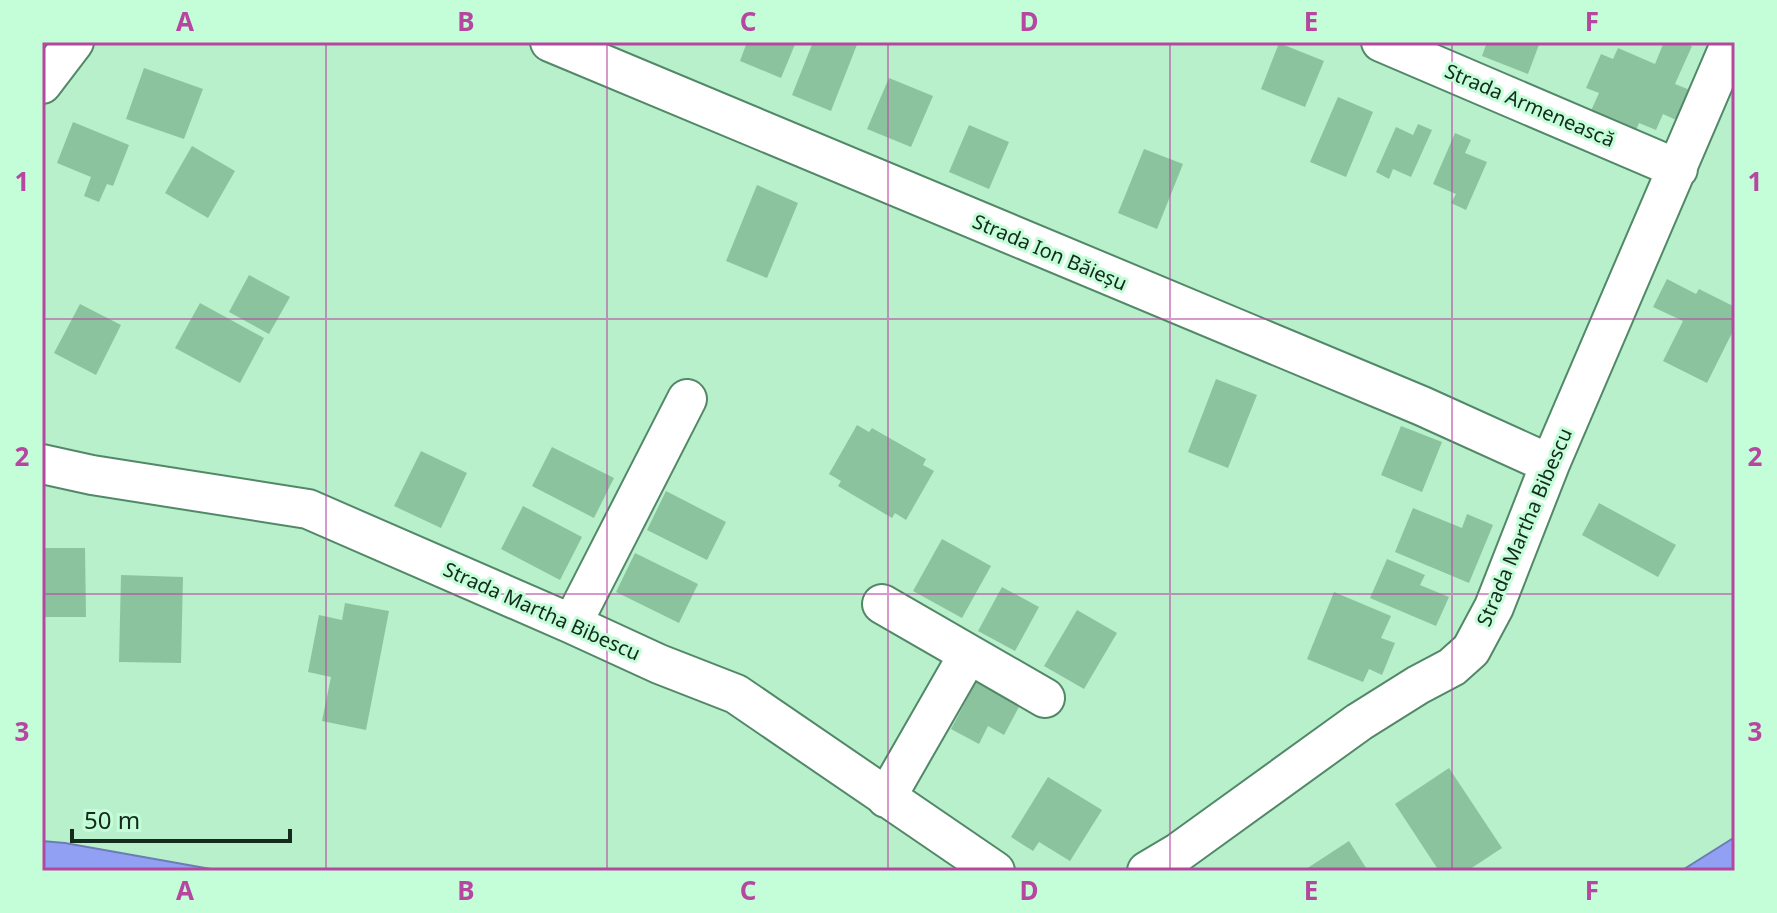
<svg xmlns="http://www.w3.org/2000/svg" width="1777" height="913" font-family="'Noto Sans',sans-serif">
<rect width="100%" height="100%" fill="#b7f0cb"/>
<path fill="#92a0f4" stroke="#6c7db3" stroke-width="2" d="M 1735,837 L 1735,871 L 1681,871 Z
M 42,841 L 65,843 L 222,871 L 42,871 Z"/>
<path fill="#8bc39f" d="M 747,42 L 796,42 L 781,78 L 740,61 Z
M 813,42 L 858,42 L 831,111 L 792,95 Z
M 1487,42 L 1540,42 L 1528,74 L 1482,56 Z
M 1664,42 L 1682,42 L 1692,46 L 1675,84 L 1690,90 L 1676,120 L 1663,114 L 1656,130 L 1639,123 L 1631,142 L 1586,122 L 1599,93 L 1586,88 L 1601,54 L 1613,59 L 1618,48 L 1655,64 Z
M 1279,43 L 1324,61 L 1305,107 L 1261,89 Z
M 144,68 L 203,89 L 184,139 L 126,119 Z
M 889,78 L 933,96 L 911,147 L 867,129 Z
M 1338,97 L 1373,112 L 1346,177 L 1310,162 Z
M 73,122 L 129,145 L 113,186 L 107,184 L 99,202 L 84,196 L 91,177 L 57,163 Z
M 1418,124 L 1432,130 L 1411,177 L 1393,169 L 1389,179 L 1376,172 L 1396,127 L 1413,135 Z
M 969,125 L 1009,142 L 989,189 L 949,172 Z
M 1455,133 L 1471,140 L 1465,153 L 1487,162 L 1466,210 L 1451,203 L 1456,194 L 1433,184 Z
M 192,146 L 235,171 L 208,218 L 165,193 Z
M 1144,149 L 1183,164 L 1157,229 L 1118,213 Z
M 757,185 L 798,203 L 767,278 L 726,261 Z
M 249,275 L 290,297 L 269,334 L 229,312 Z
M 1667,279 L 1696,294 L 1699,289 L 1735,307 L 1735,327 L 1707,383 L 1663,361 L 1683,321 L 1653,307 Z
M 200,303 L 264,338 L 240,383 L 175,348 Z
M 80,304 L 121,325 L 96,375 L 54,353 Z
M 1216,379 L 1257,395 L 1228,468 L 1188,452 Z
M 857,425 L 869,432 L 872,428 L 926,459 L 923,465 L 934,471 L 906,520 L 895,513 L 892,518 L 838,486 L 841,481 L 829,474 Z
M 1401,426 L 1442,442 L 1422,492 L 1381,475 Z
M 552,447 L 614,478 L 594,518 L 532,486 Z
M 421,451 L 467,473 L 441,528 L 394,506 Z
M 666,491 L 726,522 L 707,560 L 647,530 Z
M 1599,503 L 1676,545 L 1658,577 L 1582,535 Z
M 523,506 L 582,537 L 560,580 L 501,549 Z
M 1413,508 L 1462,528 L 1467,514 L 1493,525 L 1469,583 L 1395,552 Z
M 942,539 L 991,566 L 962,618 L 913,591 Z
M 42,548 L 85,548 L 86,617 L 42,617 Z
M 635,553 L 698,584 L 679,623 L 616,592 Z
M 1387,559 L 1425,575 L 1420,585 L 1449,597 L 1436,626 L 1370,598 Z
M 121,575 L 183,577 L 181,663 L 119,662 Z
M 1002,587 L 1039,607 L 1015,651 L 978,631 Z
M 1334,592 L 1391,616 L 1381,638 L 1395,643 L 1382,675 L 1369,669 L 1363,682 L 1307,659 Z
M 345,603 L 389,611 L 366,730 L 322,721 L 331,677 L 308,672 L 319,615 L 342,620 Z
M 1077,610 L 1117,633 L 1084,689 L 1044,666 Z
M 977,680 L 1021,703 L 1004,735 L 988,726 L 979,744 L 951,729 Z
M 1449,768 L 1502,848 L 1467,871 L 1439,871 L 1395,804 Z
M 1048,777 L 1102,810 L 1070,861 L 1039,842 L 1033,851 L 1011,837 Z
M 1349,841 L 1368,871 L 1303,871 Z"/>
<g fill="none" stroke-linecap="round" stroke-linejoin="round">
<defs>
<path id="minor" d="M 550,42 L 1422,406 L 1550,464
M 1381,42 L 1678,169
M 42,84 L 74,42
M 42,464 L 92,475 L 308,509 L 572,624 L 659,664 L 736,694 L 995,871
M 882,604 L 1045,698
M 572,624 L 687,399
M 886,798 L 968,655
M 1147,871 L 1179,852 L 1359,722 L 1418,685 L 1452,667 L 1471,650 L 1494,607 L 1550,464 L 1731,42"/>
</defs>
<use href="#minor" stroke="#528867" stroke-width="42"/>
<use href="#minor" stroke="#fff" stroke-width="38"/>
</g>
<path fill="none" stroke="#b746a1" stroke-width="2" stroke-opacity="0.55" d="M 326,42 L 326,871M 607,42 L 607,871M 888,42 L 888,871M 1170,42 L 1170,871M 1452,42 L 1452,871M 42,319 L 1735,319M 42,594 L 1735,594"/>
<g text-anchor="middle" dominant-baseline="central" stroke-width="6" stroke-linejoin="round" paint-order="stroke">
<g font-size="20" fill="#132a1c" stroke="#c4fed8">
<text transform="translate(1530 105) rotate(23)">Strada Armenească</text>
<text transform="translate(1050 252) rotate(23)">Strada Ion Băieșu</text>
<text transform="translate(1524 527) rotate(-67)">Strada Martha Bibescu</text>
<text transform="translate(542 611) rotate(24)">Strada Martha Bibescu</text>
</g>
</g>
<rect width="1777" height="913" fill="none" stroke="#c4fed8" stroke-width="88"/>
<path d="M72 829v12h218v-12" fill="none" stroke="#132a1c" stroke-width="4"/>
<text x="84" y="829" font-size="24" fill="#132a1c" stroke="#c4fed8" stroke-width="6" paint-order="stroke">50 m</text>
<rect x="44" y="44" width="1689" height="825" fill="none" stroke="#b746a1" stroke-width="3"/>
<g font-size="26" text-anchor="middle" font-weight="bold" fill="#b746a1">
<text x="185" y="31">A</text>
<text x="466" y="31">B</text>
<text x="748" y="31">C</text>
<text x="1029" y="31">D</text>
<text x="1311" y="31">E</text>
<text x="1592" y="31">F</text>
<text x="22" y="191">1</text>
<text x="1755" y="191">1</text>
<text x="22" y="466">2</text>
<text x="1755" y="466">2</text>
<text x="22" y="741">3</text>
<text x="1755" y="741">3</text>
<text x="185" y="900">A</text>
<text x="466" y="900">B</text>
<text x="748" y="900">C</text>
<text x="1029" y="900">D</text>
<text x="1311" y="900">E</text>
<text x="1592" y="900">F</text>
</g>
</svg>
